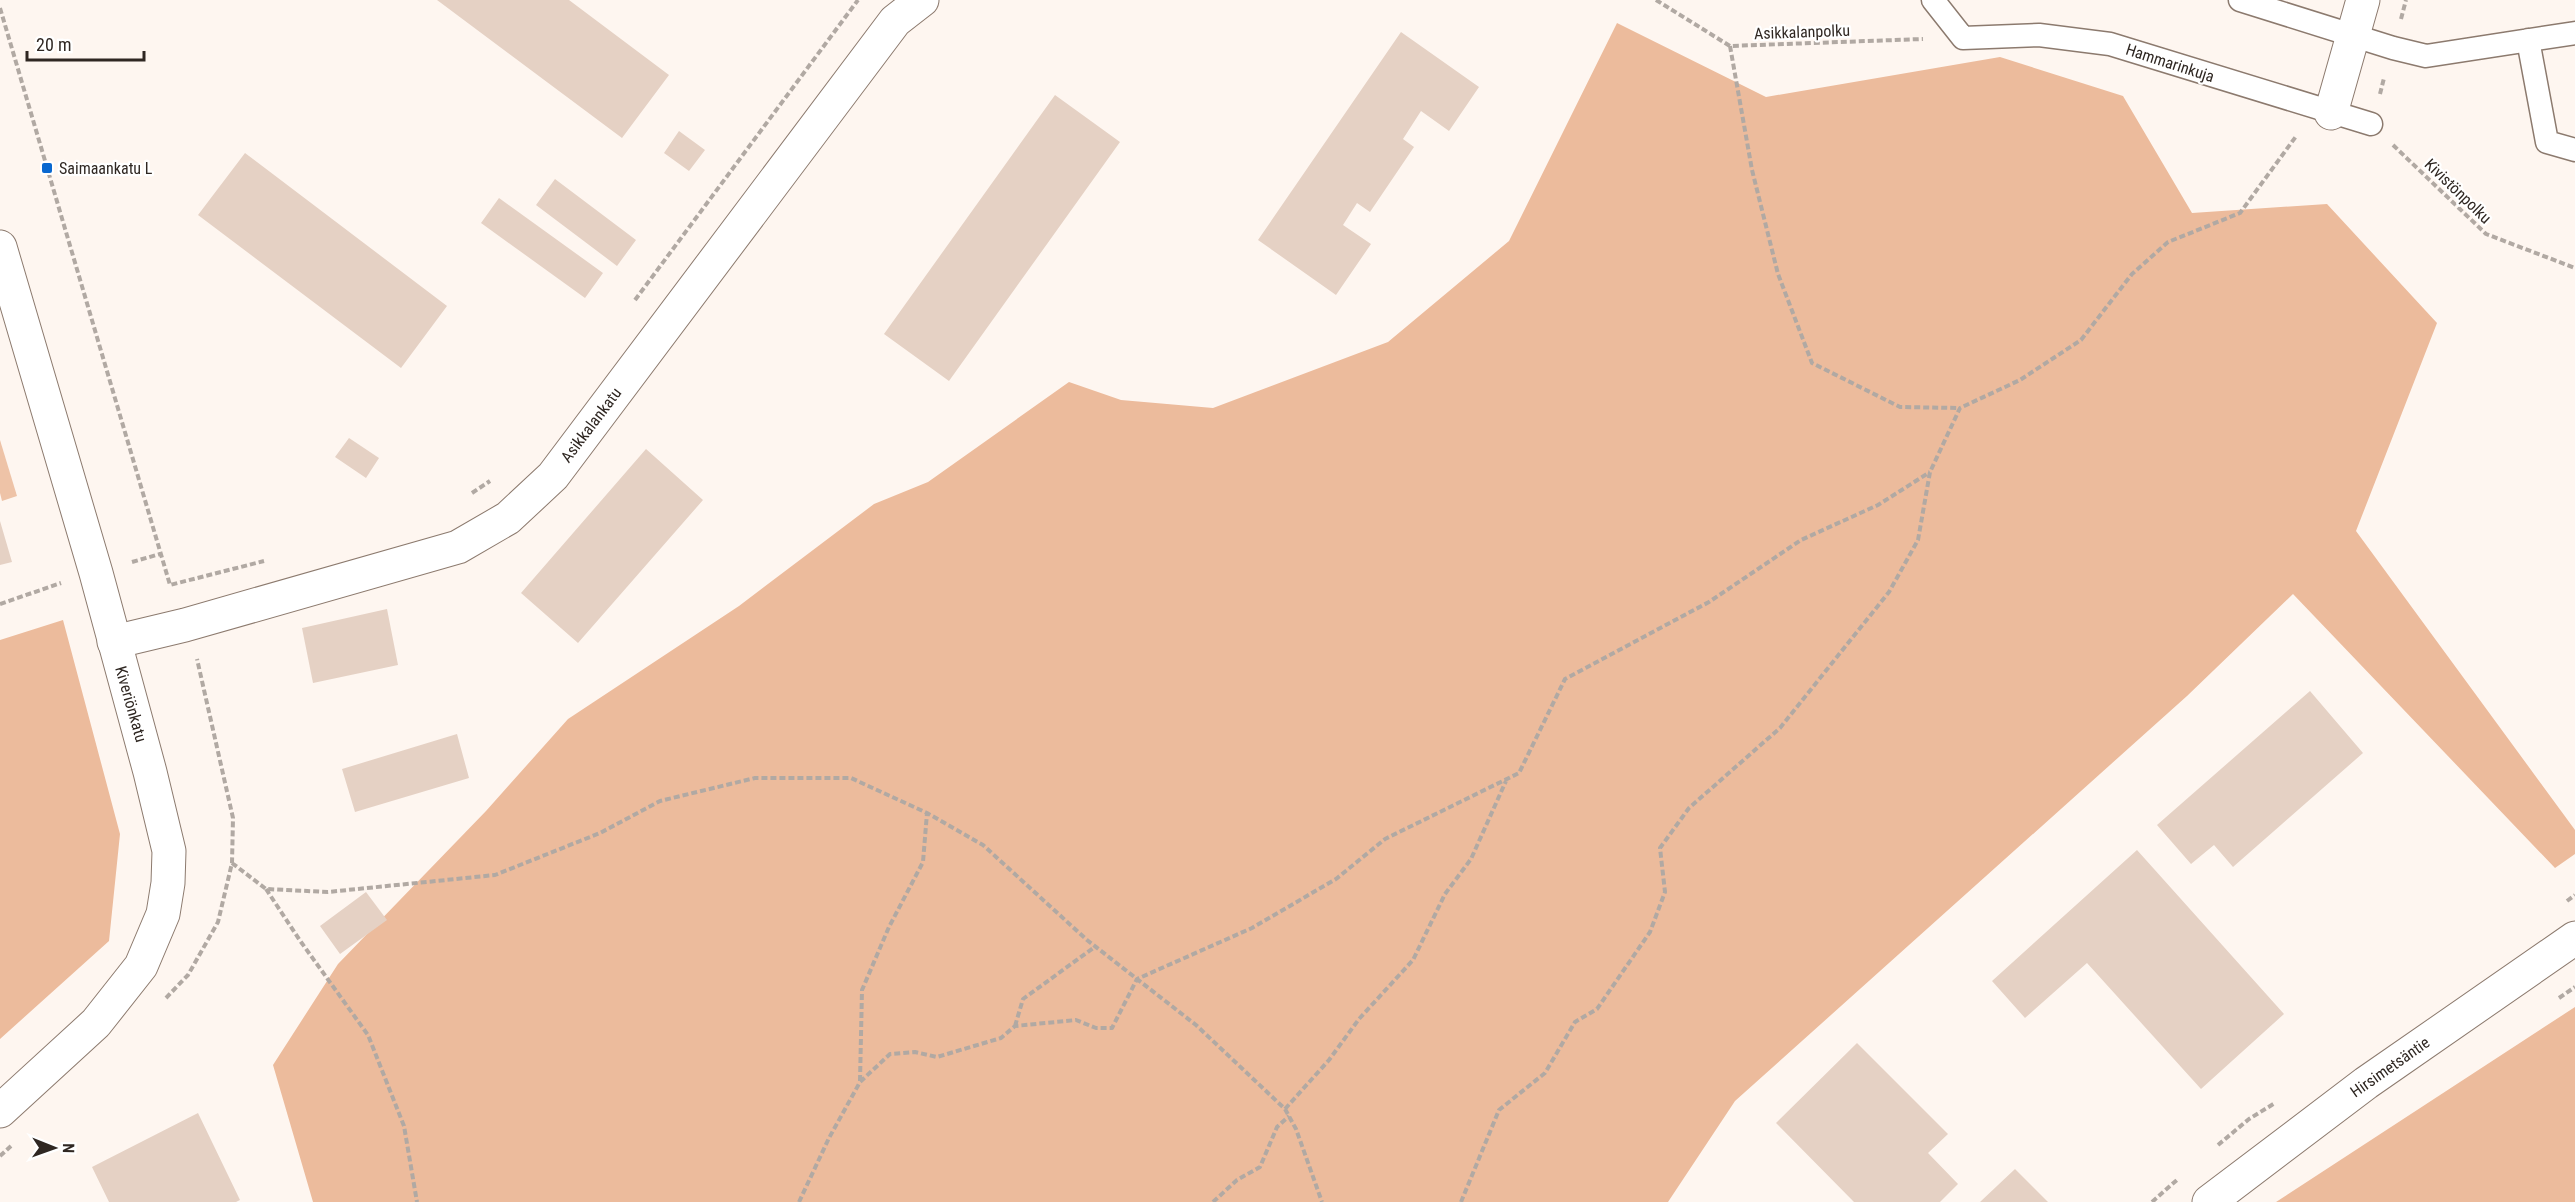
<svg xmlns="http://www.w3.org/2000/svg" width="2575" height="1202" font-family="'Roboto Condensed',sans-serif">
<rect width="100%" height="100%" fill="#fef6f0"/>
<path fill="#eec3a7" d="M 0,440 L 17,496 L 2,501 L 0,493 Z"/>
<path fill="#ecbb9c" d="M 1617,23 L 1766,97 L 2000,57 L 2123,96 L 2192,213 L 2327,204 L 2437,323 L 2356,531 L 2575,830 L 2575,854 L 2555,868 L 2293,594 L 2187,696 L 1735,1101 L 1668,1202 L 313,1202 L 273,1065 L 338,964 L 486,811 L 568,719 L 739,606 L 874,504 L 928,482 L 1069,382 L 1121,400 L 1213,408 L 1388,342 L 1509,241 Z
M 63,620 L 120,834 L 109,941 L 0,1039 L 0,640 Z
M 2575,1007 L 2575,1202 L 2276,1202 Z"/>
<path fill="#e5d1c4" d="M 437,0 L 569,0 L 669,75 L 622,138 Z
M 1401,32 L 1479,87 L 1449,131 L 1421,111 L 1403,139 L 1414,147 L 1370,212 L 1357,203 L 1343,225 L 1371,244 L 1336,295 L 1258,240 Z
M 1055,95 L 1120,142 L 949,381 L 884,334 Z
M 679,131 L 705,150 L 689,171 L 664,153 Z
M 245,153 L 447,306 L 401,368 L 198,215 Z
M 555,179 L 636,240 L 617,266 L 536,205 Z
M 499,198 L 603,273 L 585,298 L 481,223 Z
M 349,438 L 379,458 L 366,478 L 335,457 Z
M 646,449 L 703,500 L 578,643 L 521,593 Z
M 0,521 L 12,562 L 0,565 Z
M 387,609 L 398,665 L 313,683 L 302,628 Z
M 2310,691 L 2363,753 L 2233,867 L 2214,845 L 2191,864 L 2157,825 Z
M 457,734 L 469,778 L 355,812 L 342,769 Z
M 2137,850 L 2284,1014 L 2201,1089 L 2087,963 L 2025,1018 L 1992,981 Z
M 366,892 L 387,920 L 340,954 L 320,926 Z
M 1857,1043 L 1948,1134 L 1928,1153 L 1958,1184 L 1940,1202 L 1854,1202 L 1776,1123 Z
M 198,1113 L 240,1200 L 236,1202 L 109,1202 L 92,1167 Z
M 2015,1169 L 2048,1202 L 1980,1202 Z"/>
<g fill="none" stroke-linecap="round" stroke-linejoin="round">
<defs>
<path id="service" d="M 1933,0 L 1963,38 L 2039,35 L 2110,44 L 2371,124
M 2240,0 L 2393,48 L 2426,56 L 2575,33
M 2528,40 L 2547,142 L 2575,150"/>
<path id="minor" d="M 2331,113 L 2363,0
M 114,642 L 185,625 L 458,547 L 508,518 L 553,476 L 895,21 L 922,0"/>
<path id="tertiary" d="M 0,247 L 96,573 L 150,772 L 169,851 L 168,883 L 163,914 L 141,966 L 96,1023 L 0,1111
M 2209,1202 L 2366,1083 L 2575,938"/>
</defs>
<use href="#service" stroke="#8c7a6e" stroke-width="25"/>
<use href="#minor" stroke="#8c7a6e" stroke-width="35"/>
<use href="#tertiary" stroke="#8c7a6e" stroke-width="35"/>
<path stroke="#b1a9a3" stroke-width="4" stroke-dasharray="6 3" stroke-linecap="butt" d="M 1656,0 L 1730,46 L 1923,39
M 0,8 L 170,585 L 264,561
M 2401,19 L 2406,0
M 1730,46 L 1752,170 L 1778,274 L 1812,363 L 1900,407 L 1960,408
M 2380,94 L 2384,78
M 2393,145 L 2486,234 L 2575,268
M 635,300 L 858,0
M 472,493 L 490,481
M 132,562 L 160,554
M 0,604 L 61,583
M 232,863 L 266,889 L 328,892 L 495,875 L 600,833 L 660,801 L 755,778 L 851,778 L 927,813 L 983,845 L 1087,940 L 1196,1025 L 1285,1109 L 1296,1129 L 1322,1202
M 266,889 L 301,942 L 368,1035 L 404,1126 L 417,1202
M 2567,901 L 2575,895
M 166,998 L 188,975 L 218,922 L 232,863 L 233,818 L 197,659
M 2559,998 L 2575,987
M 1015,1026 L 1023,999 L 1096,946
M 860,1081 L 862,990 L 889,927 L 923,862 L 927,813
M 1285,1109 L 1329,1060 L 1359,1019 L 1413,960 L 1445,894 L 1471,859 L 1506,781
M 2218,1145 L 2249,1119 L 2275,1103
M 0,1156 L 11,1146
M 799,1202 L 829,1138 L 860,1082 L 890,1054 L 915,1052 L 937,1057 L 1001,1038 L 1015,1026 L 1076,1020 L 1096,1028 L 1112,1028 L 1137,979 L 1252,928 L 1336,879 L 1385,839 L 1519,773 L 1565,679 L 1709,602 L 1801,540 L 1878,505 L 1930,472
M 1213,1202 L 1237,1180 L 1260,1167 L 1277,1127 L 1289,1116
M 1461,1202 L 1499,1110 L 1545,1073 L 1575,1022 L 1597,1009 L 1650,932 L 1665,892 L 1660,848 L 1689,808 L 1780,728 L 1889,592 L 1918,540 L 1930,472 L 1960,408 L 2020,380 L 2081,340 L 2132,274 L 2168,242 L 2240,213 L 2297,135
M 2152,1202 L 2178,1179"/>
<use href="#service" stroke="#fff" stroke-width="22"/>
<use href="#minor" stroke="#fff" stroke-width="33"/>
<use href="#tertiary" stroke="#fff" stroke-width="33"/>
</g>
<rect fill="#0968d0" stroke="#fff" stroke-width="2" x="41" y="162" width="12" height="12" rx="3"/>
<g text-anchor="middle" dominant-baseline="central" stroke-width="4.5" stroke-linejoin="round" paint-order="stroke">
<g font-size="16" fill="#2f2722" stroke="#fff">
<text transform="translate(1802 32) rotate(-2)">Asikkalanpolku</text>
<text transform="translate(2170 63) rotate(18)">Hammarinkuja</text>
<text transform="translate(2458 191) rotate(44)">Kivistönpolku</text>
<text transform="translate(591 425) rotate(-53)">Asikkalankatu</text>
<text transform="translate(131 704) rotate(74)">Kiveriönkatu</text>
<text transform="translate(2390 1067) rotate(-35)">Hirsimetsäntie</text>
</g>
<g font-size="16" fill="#2f2722" stroke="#fff" text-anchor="start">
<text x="59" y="168">Saimaankatu L</text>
</g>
</g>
<g transform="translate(54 1148) rotate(91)" stroke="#ffffff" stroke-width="4.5" paint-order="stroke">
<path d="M0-4.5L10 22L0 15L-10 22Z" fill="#2f2722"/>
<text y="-9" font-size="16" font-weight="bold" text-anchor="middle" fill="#2f2722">N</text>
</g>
<path d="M27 51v9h117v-9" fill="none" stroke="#2f2722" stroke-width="3"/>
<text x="36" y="51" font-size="18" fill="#2f2722" stroke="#ffffff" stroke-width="4.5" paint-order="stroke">20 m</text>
</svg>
